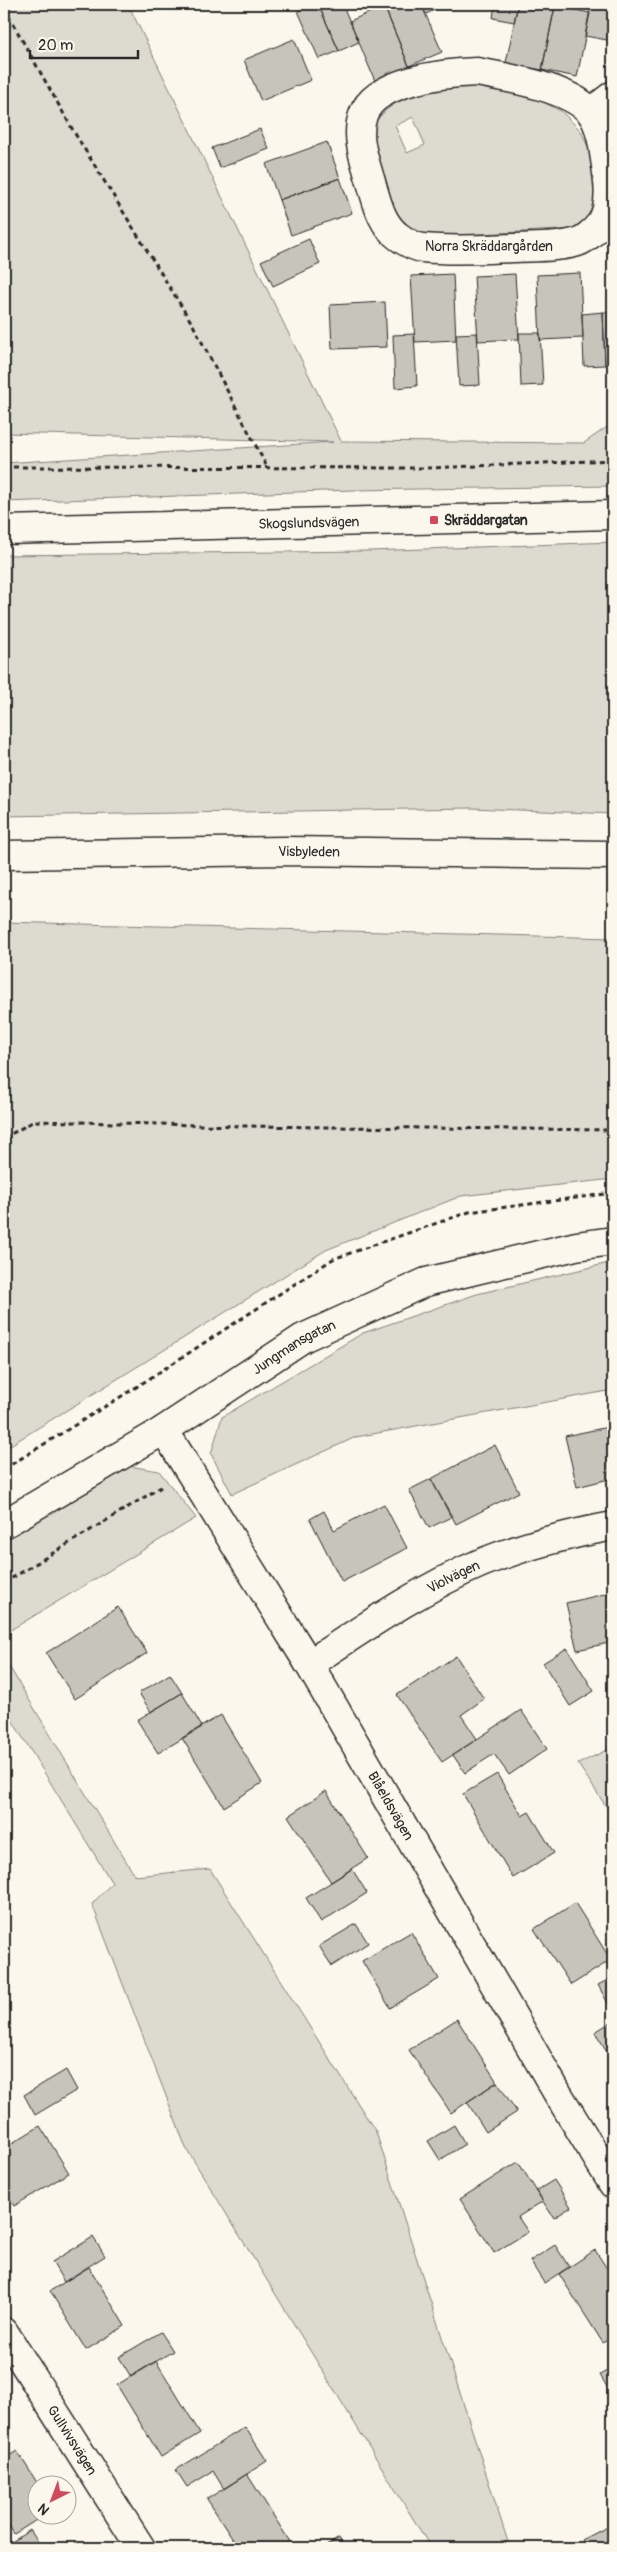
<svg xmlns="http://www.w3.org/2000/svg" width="617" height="2552" font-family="Pangolin,sans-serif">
<rect width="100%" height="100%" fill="#fbf7ec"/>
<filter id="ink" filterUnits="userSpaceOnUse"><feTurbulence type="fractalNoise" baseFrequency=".02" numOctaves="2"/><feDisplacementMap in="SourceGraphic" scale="10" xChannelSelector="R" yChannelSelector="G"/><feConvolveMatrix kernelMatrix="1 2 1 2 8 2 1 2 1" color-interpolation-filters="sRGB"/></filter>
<g filter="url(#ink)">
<path fill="#dddad0" stroke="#84827e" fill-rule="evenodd" d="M 4,4 L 128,4 L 341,441 L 584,443 L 613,423 L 613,486 L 354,490 L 4,502 L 4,463 L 333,442 L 4,433 Z
M 467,82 L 537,99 L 561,111 L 581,131 L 597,167 L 593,218 L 578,229 L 421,237 L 400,225 L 370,133 C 389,89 430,97 467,82 ZM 413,117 L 425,145 L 407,153 L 395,126 Z
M 613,542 L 613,814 L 471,808 L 4,816 L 4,555 L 370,551 Z
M 4,922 L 613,938 L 613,1179 L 461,1196 L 326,1250 L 4,1449 Z
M 613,1262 L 613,1390 L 356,1437 L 232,1494 L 211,1454 L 222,1417 L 363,1333 L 477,1294 Z
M 129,1466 L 159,1471 L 196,1518 L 4,1634 L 4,1540 Z
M 4,1658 L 135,1876 L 210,1869 L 376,2132 L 508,2542 L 512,2548 L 431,2548 L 186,2148 L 92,1904 L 112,1883 L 4,1707 Z
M 613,1747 L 613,1817 L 578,1764 Z"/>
<path fill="#c7c4bc" stroke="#2b2b2b" d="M 315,4 L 318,4 L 339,51 L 319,59 L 298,11 Z
M 318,4 L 342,4 L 359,42 L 339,51 Z
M 390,4 L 421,4 L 442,52 L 409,66 L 384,6 Z
M 421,4 L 445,4 L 445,5 L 426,14 Z
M 495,4 L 518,4 L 514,22 L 493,18 Z
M 518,4 L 555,6 L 542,70 L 506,63 Z
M 591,4 L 613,4 L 607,40 L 585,36 Z
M 384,6 L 409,66 L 375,81 L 350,21 Z
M 555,6 L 590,13 L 577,77 L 542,70 Z
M 294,39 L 311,80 L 261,101 L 244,60 Z
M 260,129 L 269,149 L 220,168 L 212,148 Z
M 327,142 L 340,178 L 279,200 L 266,164 Z
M 340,178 L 352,213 L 291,235 L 279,200 Z
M 309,239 L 320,264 L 273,286 L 261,261 Z
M 580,273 L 583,338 L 540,340 L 537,275 Z
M 453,274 L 456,340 L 415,342 L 411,276 Z
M 515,274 L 519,339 L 478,341 L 474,276 Z
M 385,302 L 387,347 L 332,349 L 330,305 Z
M 603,312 L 605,365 L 584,366 L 582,314 Z
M 603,312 L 613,312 L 613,365 L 605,365 Z
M 477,333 L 480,385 L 459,386 L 456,334 Z
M 519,333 L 540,333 L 543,385 L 521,386 Z
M 414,334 L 417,386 L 395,388 L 393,335 Z
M 613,1426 L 613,1478 L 577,1487 L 565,1436 Z
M 495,1445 L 519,1492 L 456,1524 L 431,1479 Z
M 431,1479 L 451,1517 L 429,1528 L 409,1490 Z
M 384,1504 L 407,1548 L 342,1582 L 310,1519 L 324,1511 L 334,1530 Z
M 613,1592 L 613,1642 L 577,1650 L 566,1603 Z
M 118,1607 L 147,1653 L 75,1699 L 46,1653 Z
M 567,1648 L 594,1691 L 570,1706 L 543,1663 Z
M 456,1656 L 484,1699 L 461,1715 L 477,1739 L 442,1762 L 397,1695 Z
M 170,1674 L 182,1693 L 151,1712 L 139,1693 Z
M 182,1693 L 202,1727 L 158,1753 L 137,1720 Z
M 521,1710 L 547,1749 L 509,1775 L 494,1754 L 465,1773 L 453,1755 Z
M 221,1715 L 262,1783 L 224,1807 L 182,1738 Z
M 497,1774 L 522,1816 L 529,1812 L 554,1853 L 513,1878 L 463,1794 Z
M 326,1791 L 368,1858 L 331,1882 L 288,1816 Z
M 352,1869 L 367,1893 L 321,1922 L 306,1898 Z
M 575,1903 L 611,1960 L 571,1985 L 534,1929 Z
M 356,1924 L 368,1943 L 332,1966 L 319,1946 Z
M 411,1932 L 439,1979 L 390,2008 L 362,1961 Z
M 613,1977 L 613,2006 L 610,2007 L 598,1985 Z
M 457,2019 L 497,2082 L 451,2113 L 409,2050 Z
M 613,2021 L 613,2061 L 595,2032 Z
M 66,2070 L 77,2090 L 35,2115 L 24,2095 Z
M 497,2082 L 517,2112 L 486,2132 L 467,2102 Z
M 454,2125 L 465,2144 L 440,2160 L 428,2141 Z
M 40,2126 L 69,2173 L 14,2206 L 4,2188 L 4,2148 Z
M 518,2162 L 543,2201 L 518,2217 L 528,2232 L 494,2253 L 460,2199 Z
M 554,2180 L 571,2207 L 554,2218 L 536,2191 Z
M 93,2237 L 105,2256 L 64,2282 L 52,2262 Z
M 555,2245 L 569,2267 L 544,2283 L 530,2261 Z
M 595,2250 L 613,2278 L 613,2336 L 603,2343 L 559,2274 Z
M 89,2267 L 125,2326 L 86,2350 L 50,2291 Z
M 161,2332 L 173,2351 L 131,2377 L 119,2357 Z
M 156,2361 L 200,2433 L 161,2457 L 117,2385 Z
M 613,2367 L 613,2397 L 600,2375 Z
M 245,2427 L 267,2461 L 224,2489 L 213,2471 L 187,2487 L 176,2470 Z
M 17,2451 L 38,2484 L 38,2514 L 46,2514 L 14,2534 L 4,2517 L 4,2459 Z
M 247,2474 L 292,2545 L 287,2548 L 239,2548 L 207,2499 Z
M 613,2524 L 613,2547 L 587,2548 L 582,2540 Z
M 30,2530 L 42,2548 L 4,2548 L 4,2547 Z
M 339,2538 L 345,2548 L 323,2548 Z"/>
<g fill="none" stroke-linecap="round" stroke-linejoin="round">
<defs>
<g id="minor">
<path d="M 477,72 C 510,78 566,87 590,111 C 598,121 601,134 603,146 C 606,169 615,202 601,223 C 595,231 584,241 574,243 C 555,248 534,247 514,248 C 484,249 453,251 423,248 C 415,247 406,242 399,237 C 381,224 377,202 371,182 C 365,161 355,137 363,115 C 375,80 446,73 477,72 Z"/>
<path d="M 591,112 L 613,95"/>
<path id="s1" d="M 4,530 L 613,515"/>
<path id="s2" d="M 164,1430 L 309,1664 L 558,2094 L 613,2184"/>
<path id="s3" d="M 4,1524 L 164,1430 L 303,1338 L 426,1282 L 576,1246 L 613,1241"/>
<path id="s4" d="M 309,1664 C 364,1628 420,1589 481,1563 C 523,1546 569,1534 613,1526"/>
<path id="s5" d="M 4,2332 L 141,2548"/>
</g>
<g id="major">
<path id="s6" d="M 4,855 L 284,851 L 613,855"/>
</g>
</defs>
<use href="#minor" stroke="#2b2b2b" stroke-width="31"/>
<use href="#major" stroke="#2b2b2b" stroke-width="31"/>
<path stroke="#2b2b2b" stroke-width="3" stroke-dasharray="5 4" stroke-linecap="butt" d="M 4,8 L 74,132 L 193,325 L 267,467
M 4,467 L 429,468 L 613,460
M 4,1138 L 34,1121 L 241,1126 L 613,1130
M 4,1469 L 138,1386 L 333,1259 L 469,1212 L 613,1193
M 4,1583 L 161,1487"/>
<use href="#minor" stroke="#fbf7ec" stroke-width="28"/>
<use href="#major" stroke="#fbf7ec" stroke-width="28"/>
</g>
</g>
<rect fill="#d1495b" stroke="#fbf7ec" stroke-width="2" x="429" y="515" width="10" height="10" rx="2.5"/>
<g text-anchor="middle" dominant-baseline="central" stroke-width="5" stroke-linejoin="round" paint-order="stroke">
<g font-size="14" fill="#2b2b2b" stroke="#fbf7ec">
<text x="489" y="246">Norra Skräddargården</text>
<text stroke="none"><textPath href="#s1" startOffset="305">Skogslundsvägen</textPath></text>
<text stroke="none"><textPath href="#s6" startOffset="305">Visbyleden</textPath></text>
<text stroke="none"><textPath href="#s3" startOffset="340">Jungmansgatan</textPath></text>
<text stroke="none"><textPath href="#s4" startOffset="169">Violvägen</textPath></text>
<text stroke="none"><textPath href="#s2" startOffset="439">Blåeldsvägen</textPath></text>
<text stroke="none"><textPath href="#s5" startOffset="128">Gullvivsvägen</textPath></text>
</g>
<g font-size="14" font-weight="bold" fill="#2b2b2b" stroke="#fbf7ec" text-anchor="start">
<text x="444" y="520">Skräddargatan</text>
</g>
</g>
<rect width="617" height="2552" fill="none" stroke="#fbf7ec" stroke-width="20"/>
<rect x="10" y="10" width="597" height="2532" fill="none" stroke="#2b2b2b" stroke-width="2" filter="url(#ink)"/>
<g transform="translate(52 2500) rotate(222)"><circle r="24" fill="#fbf7ec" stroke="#a8a59f"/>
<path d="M0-4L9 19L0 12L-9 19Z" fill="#d1495b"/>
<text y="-8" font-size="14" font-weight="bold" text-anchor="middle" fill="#2b2b2b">N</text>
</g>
<path d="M30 50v8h108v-8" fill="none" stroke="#2b2b2b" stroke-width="2.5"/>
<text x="38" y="50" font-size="15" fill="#2b2b2b" stroke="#fbf7ec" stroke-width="4" paint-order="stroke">20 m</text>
</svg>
